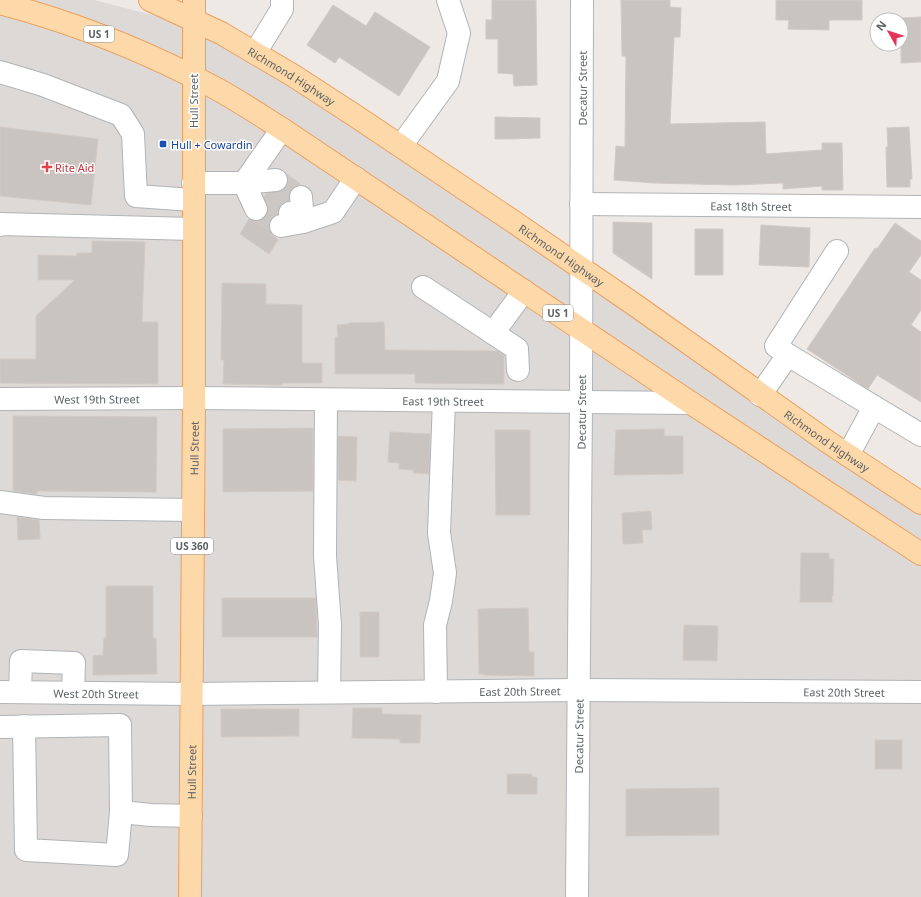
<svg xmlns="http://www.w3.org/2000/svg" width="921" height="897" font-family="'Noto Sans',sans-serif">
<rect width="100%" height="100%" fill="#eee9e4"/>
<path fill="#ddd9d6" d="M 0,0 L 94,0 L 214,31 L 921,509 L 921,897 L 0,897 Z"/>
<path fill="#cac4c1" stroke="#d3c9c3" d="M 492,0 L 536,0 L 537,85 L 514,86 L 513,74 L 498,73 L 498,39 L 486,39 L 486,20 L 492,20 Z
M 621,0 L 670,0 L 670,7 L 681,8 L 680,37 L 674,37 L 670,124 L 765,122 L 766,154 L 822,150 L 822,143 L 842,143 L 843,190 L 822,190 L 822,186 L 783,189 L 783,183 L 733,185 L 654,183 L 614,180 L 616,146 L 625,147 L 626,56 L 622,56 Z
M 776,0 L 862,0 L 862,20 L 829,20 L 829,30 L 788,29 L 789,20 L 776,20 Z
M 333,5 L 366,26 L 375,12 L 430,47 L 399,96 L 339,57 L 335,63 L 307,45 Z
M 921,17 L 921,62 L 901,63 L 901,18 Z
M 495,117 L 540,118 L 540,138 L 509,139 L 495,139 Z
M 0,127 L 98,139 L 91,205 L 0,196 Z
M 909,127 L 912,179 L 910,179 L 910,187 L 887,187 L 886,147 L 888,147 L 887,128 Z
M 288,179 L 297,185 L 294,187 L 290,191 L 289,201 L 284,202 L 280,206 L 278,214 L 273,217 L 269,221 L 269,228 L 271,234 L 278,240 L 269,254 L 240,234 L 249,219 L 255,221 L 261,220 L 266,216 L 268,210 L 264,197 L 267,193 L 277,192 L 284,190 L 287,185 Z
M 613,222 L 652,223 L 652,279 L 613,253 Z
M 895,223 L 921,241 L 921,255 L 909,272 L 921,280 L 921,310 L 911,325 L 921,332 L 921,402 L 877,375 L 868,389 L 807,349 L 875,248 L 877,249 Z
M 761,225 L 810,228 L 809,267 L 759,265 Z
M 695,229 L 723,229 L 723,275 L 695,275 Z
M 92,241 L 145,242 L 142,322 L 158,322 L 158,384 L 0,383 L 0,359 L 36,359 L 36,316 L 75,280 L 38,280 L 38,255 L 77,256 L 77,253 L 92,253 Z
M 222,283 L 266,284 L 266,304 L 302,305 L 302,363 L 322,363 L 322,383 L 282,383 L 282,385 L 223,384 L 224,360 L 221,360 Z
M 384,322 L 385,350 L 497,351 L 504,355 L 504,384 L 415,383 L 415,374 L 335,374 L 335,337 L 338,337 L 337,325 L 349,324 L 349,323 Z
M 13,416 L 157,417 L 156,492 L 37,491 L 37,494 L 13,491 Z
M 313,428 L 313,491 L 223,492 L 223,429 Z
M 664,429 L 664,436 L 683,436 L 683,474 L 614,475 L 616,430 Z
M 495,430 L 530,430 L 530,515 L 496,515 Z
M 390,432 L 430,434 L 429,474 L 413,473 L 413,470 L 399,469 L 399,463 L 388,462 Z
M 338,436 L 357,437 L 356,481 L 338,480 Z
M 651,511 L 652,530 L 642,530 L 643,543 L 623,544 L 622,513 Z
M 17,517 L 39,520 L 40,539 L 18,540 Z
M 801,553 L 829,553 L 829,559 L 834,559 L 833,596 L 832,596 L 832,602 L 800,602 Z
M 106,586 L 153,586 L 153,638 L 156,638 L 157,674 L 93,675 L 93,656 L 103,655 L 104,638 L 106,638 Z
M 222,598 L 316,598 L 317,637 L 222,637 Z
M 528,608 L 529,652 L 534,652 L 534,676 L 484,675 L 484,674 L 479,674 L 478,609 Z
M 360,612 L 379,612 L 379,657 L 360,657 Z
M 684,625 L 718,626 L 717,661 L 683,660 Z
M 353,708 L 382,708 L 382,714 L 421,715 L 420,743 L 400,743 L 400,739 L 352,738 Z
M 221,709 L 299,709 L 299,736 L 221,737 Z
M 875,740 L 902,740 L 902,769 L 875,769 Z
M 507,774 L 532,774 L 532,777 L 537,777 L 537,794 L 507,794 Z
M 719,788 L 719,835 L 626,836 L 626,789 Z"/>
<g fill="none" stroke-linecap="round" stroke-linejoin="round">
<path stroke="#cac7c4" stroke-width="22" stroke-dasharray="22 11" stroke-linecap="butt" d="M 276,180 L 301,197
M 265,196 L 290,213
M 256,209 L 281,226"/>
<defs>
<g id="minor">
<path d="M 255,53 L 282,9 L 282,0"/>
<path d="M 0,72 L 43,85 L 121,115 L 133,134 L 136,196 L 193,200"/>
<path d="M 401,146 L 448,81 L 459,33 L 448,0"/>
<path d="M 193,183 L 244,183 L 282,129"/>
<path id="s1" d="M 581,204 L 921,207"/>
<path d="M 256,209 L 244,183 L 276,180"/>
<path d="M 290,213 L 303,222 L 333,212 L 356,178"/>
<path d="M 0,225 L 0,224 L 193,229"/>
<path d="M 281,226 L 303,222 L 301,197"/>
<path d="M 837,251 L 776,346 L 788,355 L 921,435"/>
<path d="M 423,287 L 493,333 L 524,291"/>
<path d="M 493,333 L 517,349 L 518,370"/>
<path d="M 760,395 L 788,355"/>
<path id="s2" d="M 0,399 L 194,398 L 691,403"/>
<path d="M 326,400 L 325,556 L 330,625 L 329,692"/>
<path d="M 848,455 L 874,407"/>
<path d="M 0,502 L 44,508 L 193,510"/>
<path id="s3" d="M 0,692 L 191,694 L 579,690 L 921,692"/>
<path d="M 20,692 L 21,661 L 74,663 L 73,693"/>
<path d="M 436,692 L 435,625 L 441,601 L 445,573 L 439,533 L 444,401"/>
<path d="M 24,726 L 26,850 L 117,855 L 121,812"/>
<path d="M 0,727 L 120,725 L 121,812 L 151,815 L 191,816"/>
<path id="s4" d="M 577,897 L 581,401 L 582,0"/>
</g>
<g id="major">
<path id="s5" d="M 150,0 L 221,33 L 294,76 L 357,117 L 511,220 L 635,305 L 828,442 L 921,503"/>
<path d="M 0,3 C 76,23 148,52 217,89 C 239,101 260,115 282,129 L 691,403 L 921,554"/>
<path id="s6" d="M 190,897 L 194,398 L 194,0"/>
</g>
</defs>
<use href="#minor" stroke="#b0b4b6" stroke-width="24"/>
<use href="#major" stroke="#ee9e5d" stroke-width="24"/>
<use href="#minor" stroke="#fff" stroke-width="22"/>
<use href="#major" stroke="#fdd9aa" stroke-width="22"/>
</g>
<rect fill="#1a4fb4" stroke="#fff" stroke-width="1.5" x="159" y="140" width="8" height="8" rx="2"/>
<path fill="#e0444e" stroke="#fff" stroke-width="1.5" d="M45 161h4v4h4v4h-4v4h-4v-4h-4v-4h4z"/>
<g text-anchor="middle" dominant-baseline="central" stroke-width="3" stroke-linejoin="round" paint-order="stroke">
<g fill="#fff" stroke="#8d9192" stroke-width="1">
<rect x="84" y="26" width="30" height="16" rx="3"/>
<rect x="543" y="305" width="30" height="16" rx="3"/>
<rect x="171" y="538" width="42" height="16" rx="3"/>
</g>
<g font-size="10" font-weight="bold" fill="#5c6264">
<text x="99" y="34">US 1</text>
<text x="558" y="313">US 1</text>
<text x="192" y="546">US 360</text>
</g>
<g font-size="11" fill="#5c6264" stroke="#fff">
<text stroke="none"><textPath href="#s5" startOffset="161">Richmond Highway</textPath></text>
<text stroke="none"><textPath href="#s4" startOffset="809">Decatur Street</textPath></text>
<text transform="translate(193 101) rotate(-90)">Hull Street</text>
<text stroke="none"><textPath href="#s1" startOffset="170">East 18th Street</textPath></text>
<text stroke="none"><textPath href="#s5" startOffset="485">Richmond Highway</textPath></text>
<text stroke="none"><textPath href="#s2" startOffset="97">West 19th Street</textPath></text>
<text stroke="none"><textPath href="#s2" startOffset="443">East 19th Street</textPath></text>
<text stroke="none"><textPath href="#s4" startOffset="485">Decatur Street</textPath></text>
<text stroke="none"><textPath href="#s5" startOffset="809">Richmond Highway</textPath></text>
<text stroke="none"><textPath href="#s6" startOffset="449">Hull Street</textPath></text>
<text stroke="none"><textPath href="#s3" startOffset="520">East 20th Street</textPath></text>
<text stroke="none"><textPath href="#s3" startOffset="844">East 20th Street</textPath></text>
<text stroke="none"><textPath href="#s3" startOffset="96">West 20th Street</textPath></text>
<text stroke="none"><textPath href="#s4" startOffset="161">Decatur Street</textPath></text>
<text stroke="none"><textPath href="#s6" startOffset="125">Hull Street</textPath></text>
</g>
<g font-size="11" fill="#164399" stroke="#fff" text-anchor="start">
<text x="171" y="144">Hull + Cowardin</text>
</g>
<g font-size="11" fill="#be3a42" stroke="#fff" text-anchor="start">
<text x="55" y="167">Rite Aid</text>
</g>
</g>
<g transform="translate(889 32) rotate(309)"><circle r="19" fill="#ffffff" stroke="#bec0c1"/>
<path d="M0-3L7 15L0 10L-7 15Z" fill="#e53356"/>
<text y="-6" font-size="11" font-weight="bold" text-anchor="middle" fill="#5c6264">N</text>
</g>
</svg>
